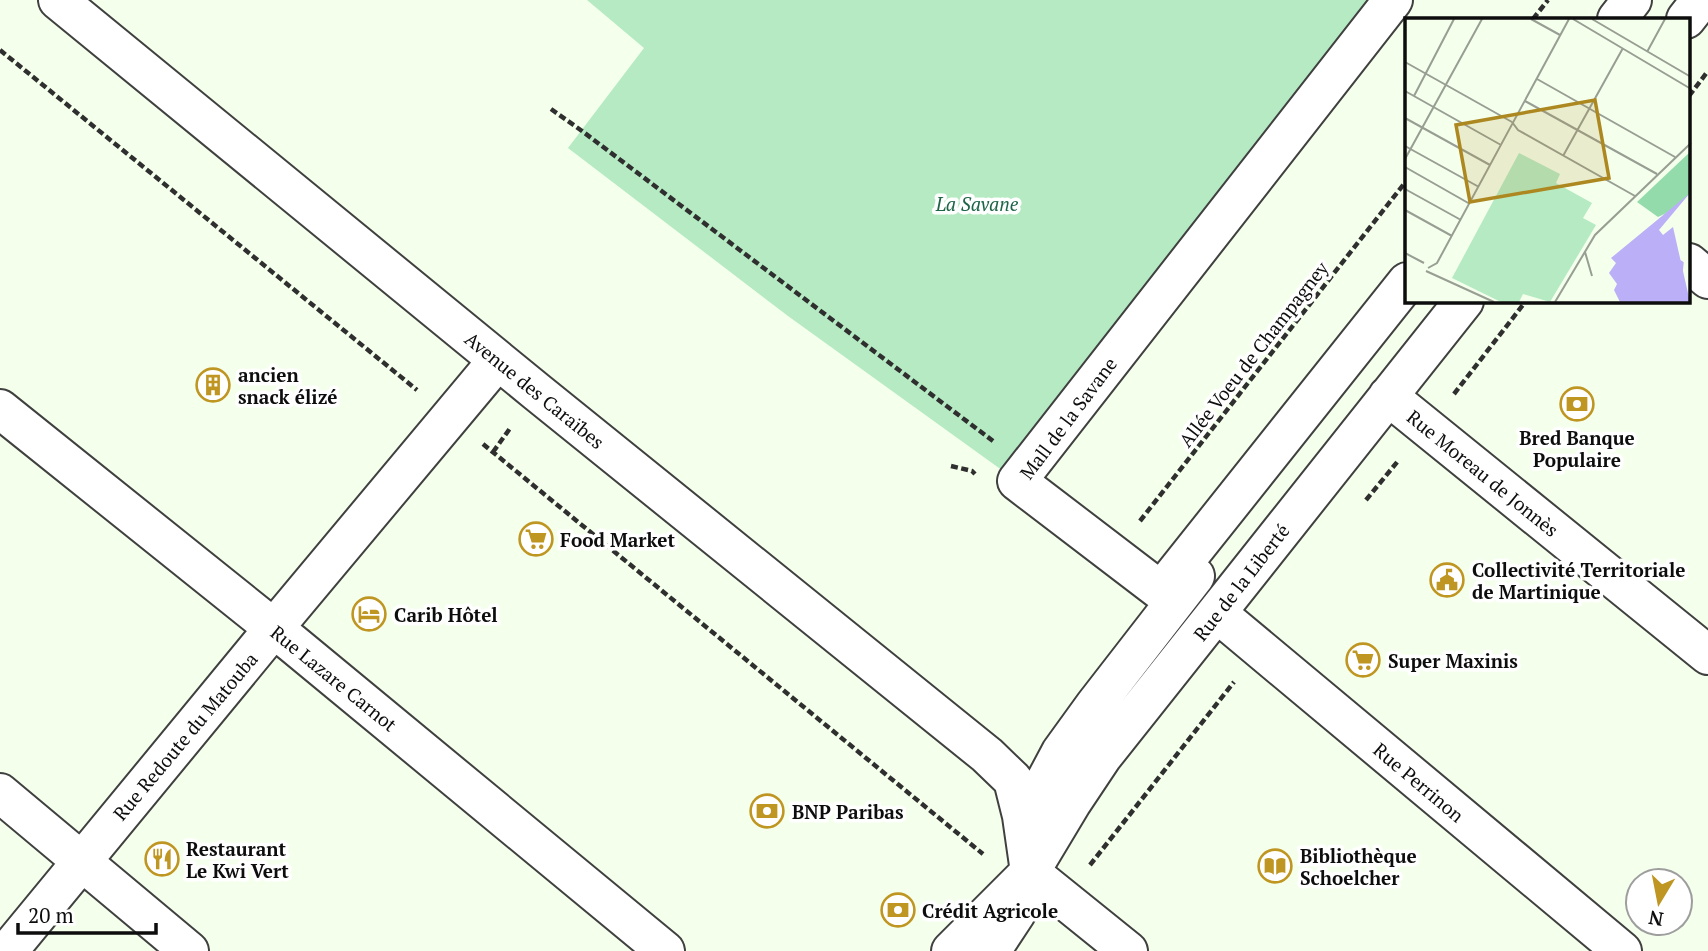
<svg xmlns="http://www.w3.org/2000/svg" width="1708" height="951" font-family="'PT Serif',serif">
<rect width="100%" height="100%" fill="#f4ffec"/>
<path fill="#b5eac3" d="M 587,0 L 1393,0 L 1017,481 L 788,316 L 568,148 L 644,48 Z"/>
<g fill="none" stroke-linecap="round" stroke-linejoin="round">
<defs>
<path id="minor" d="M 58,0 L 537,392 L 987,755 L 1013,780 L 1022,816 L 1030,872
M 1393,0 L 1017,481 L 1161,591 L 1407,282
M 1617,19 L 1632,0
M 1686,19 L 1701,0
M 1689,263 L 1708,279
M 1388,396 L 1708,655
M 0,409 L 292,643 L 665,951
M 1217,613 L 1622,951
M 0,793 L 189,951
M 1033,840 L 1036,812 L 1045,782 L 1061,752 L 1095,705 L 1195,576
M 1030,872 L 1128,951
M 8,951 L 274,628 L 498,360
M 951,951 L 1030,872 L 1072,802 L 1102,757 L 1464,301
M 991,951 L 1016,913 L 1021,898"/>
</defs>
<use href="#minor" stroke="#404040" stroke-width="42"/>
<path stroke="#2f2f2f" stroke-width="4.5" stroke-dasharray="7 3.5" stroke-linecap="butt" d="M 1533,19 L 1548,0
M 0,50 L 417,390
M 1689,96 L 1708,71
M 551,109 L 582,131 L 993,441
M 1454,394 L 1526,301
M 483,444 L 983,854
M 493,452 L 511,427
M 951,466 L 972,471 L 975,474
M 1366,500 L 1398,461
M 1140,521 L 1407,180
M 1090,865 L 1234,682"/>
<use href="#minor" stroke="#fff" stroke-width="38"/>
</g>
<defs>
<symbol id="building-ring" viewBox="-11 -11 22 22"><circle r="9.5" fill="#fff" stroke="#bf9622" stroke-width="1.5"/><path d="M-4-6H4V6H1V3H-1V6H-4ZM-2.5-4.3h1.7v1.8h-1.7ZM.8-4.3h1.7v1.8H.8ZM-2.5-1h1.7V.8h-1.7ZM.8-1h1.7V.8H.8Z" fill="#bf9622"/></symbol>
<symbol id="bank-ring" viewBox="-11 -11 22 22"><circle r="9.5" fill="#fff" stroke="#bf9622" stroke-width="1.5"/><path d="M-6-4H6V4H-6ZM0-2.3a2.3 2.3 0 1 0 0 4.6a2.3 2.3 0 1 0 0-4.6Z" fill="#bf9622"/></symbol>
<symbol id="supermarket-ring" viewBox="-11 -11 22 22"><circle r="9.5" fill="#fff" stroke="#bf9622" stroke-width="1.5"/><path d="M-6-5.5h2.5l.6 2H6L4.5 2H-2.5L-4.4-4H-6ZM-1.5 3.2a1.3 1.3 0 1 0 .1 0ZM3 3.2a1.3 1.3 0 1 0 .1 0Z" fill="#bf9622"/></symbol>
<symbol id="civic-ring" viewBox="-11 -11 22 22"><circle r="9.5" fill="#fff" stroke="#bf9622" stroke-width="1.5"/><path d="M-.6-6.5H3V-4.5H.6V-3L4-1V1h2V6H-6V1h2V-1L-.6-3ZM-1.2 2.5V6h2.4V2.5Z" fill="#bf9622"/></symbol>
<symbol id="hotel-ring" viewBox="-11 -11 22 22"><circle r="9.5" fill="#fff" stroke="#bf9622" stroke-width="1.5"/><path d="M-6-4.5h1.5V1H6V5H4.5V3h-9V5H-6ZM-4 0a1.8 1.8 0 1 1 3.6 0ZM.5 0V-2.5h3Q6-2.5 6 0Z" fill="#bf9622"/></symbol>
<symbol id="restaurant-ring" viewBox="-11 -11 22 22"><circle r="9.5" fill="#fff" stroke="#bf9622" stroke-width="1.5"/><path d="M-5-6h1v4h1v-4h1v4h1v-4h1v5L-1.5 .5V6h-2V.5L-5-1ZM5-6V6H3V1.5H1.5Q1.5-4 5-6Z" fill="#bf9622"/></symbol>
<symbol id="library-ring" viewBox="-11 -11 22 22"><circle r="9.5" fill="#fff" stroke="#bf9622" stroke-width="1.5"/><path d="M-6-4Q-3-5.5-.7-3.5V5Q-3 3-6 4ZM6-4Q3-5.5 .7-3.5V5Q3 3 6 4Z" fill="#bf9622"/></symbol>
</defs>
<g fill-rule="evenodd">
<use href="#building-ring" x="194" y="366" width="38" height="38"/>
<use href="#bank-ring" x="1558" y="385" width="38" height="38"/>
<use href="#supermarket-ring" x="517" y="520" width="38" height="38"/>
<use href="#civic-ring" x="1428" y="561" width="38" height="38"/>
<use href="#hotel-ring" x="350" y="595" width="38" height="38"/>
<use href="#supermarket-ring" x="1344" y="641" width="38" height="38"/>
<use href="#bank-ring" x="748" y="792" width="38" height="38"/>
<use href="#restaurant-ring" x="143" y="840" width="38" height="38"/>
<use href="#library-ring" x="1256" y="847" width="38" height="38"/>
<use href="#bank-ring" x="879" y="891" width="38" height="38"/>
</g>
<g text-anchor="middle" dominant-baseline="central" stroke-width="7" stroke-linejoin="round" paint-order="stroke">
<g font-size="19" font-style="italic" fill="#1c6546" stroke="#fff">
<text x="977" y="203">La Savane</text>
</g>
<g font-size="19" fill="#0d0d0d" stroke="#fff">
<text transform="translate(1253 354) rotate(-52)">Allée Voeu de Champagney</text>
<text transform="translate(535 390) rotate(39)">Avenue des Caraïbes</text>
<text transform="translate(1068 418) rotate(-53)">Mall de la Savane</text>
<text transform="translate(1483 473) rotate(39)">Rue Moreau de Jonnès</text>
<text transform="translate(1241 582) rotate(-52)">Rue de la Liberté</text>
<text transform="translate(334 678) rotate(39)">Rue Lazare Carnot</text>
<text transform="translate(185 736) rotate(-50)">Rue Redoute du Matouba</text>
<text transform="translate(1419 782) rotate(40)">Rue Perrinon</text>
</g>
<g font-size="19" font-weight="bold" fill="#0d0d0d" stroke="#fff" text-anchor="start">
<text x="238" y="374">ancien<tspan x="238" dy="22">snack élizé</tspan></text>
<text x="1577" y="437" text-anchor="middle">Bred Banque<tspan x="1577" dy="22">Populaire</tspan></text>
<text x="560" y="539">Food Market</text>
<text x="1472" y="569">Collectivité Territoriale<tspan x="1472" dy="22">de Martinique</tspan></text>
<text x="394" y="614">Carib Hôtel</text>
<text x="1388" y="660">Super Maxinis</text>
<text x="792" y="811">BNP Paribas</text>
<text x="186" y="848">Restaurant<tspan x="186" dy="22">Le Kwi Vert</tspan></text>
<text x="1300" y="855">Bibliothèque<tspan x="1300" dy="22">Schoelcher</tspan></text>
<text x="922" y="910">Crédit Agricole</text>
</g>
</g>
<g transform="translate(1405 18)">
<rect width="285" height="285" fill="#f4ffec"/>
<path d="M 114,135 L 155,156 L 151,165 L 187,185 L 178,200 L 191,207 L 145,284 L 118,276 L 114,284 L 96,284 L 47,260 Z" fill="#b5eac3"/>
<path d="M 285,134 L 285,175 L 268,192 L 253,199 L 232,184 Z" fill="#94dbac"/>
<path d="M 285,175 L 254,212 L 258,217 L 268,209 L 285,284 L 215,284 L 209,272 L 212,266 L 204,255 L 211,245 L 206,240 Z" fill="#bbb0f7"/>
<path fill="none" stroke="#bbb0f7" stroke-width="3.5" d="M 276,255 L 276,284M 264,284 L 267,259 L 277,243M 267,284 L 274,248M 270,284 L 274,251M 273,284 L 277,244"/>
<path fill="none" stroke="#989e93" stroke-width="2" d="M 126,1 L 155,17M 168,1 L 286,71M 187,1 L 286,59M 242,34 L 260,1M 0,44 L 107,104M 132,61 L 270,139M 0,73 L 96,127M 9,78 L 49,1M 120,83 L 252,156M 0,100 L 85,147M 107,104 L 113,112 L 230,178M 0,128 L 74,169M 158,138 L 218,30M 0,141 L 77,1M 0,149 L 65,186M 0,171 L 56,202M 0,192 L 47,218M 180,234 L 187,258M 0,235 L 19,245M 23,250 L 32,245 L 164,1M 21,253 L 89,284M 150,284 L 190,217 L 286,125"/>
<path fill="#ad8820" fill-opacity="0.15" stroke="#ad8820" stroke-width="3.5" d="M 190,82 L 204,160 L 65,184 L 51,107 Z"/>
<rect width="285" height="285" fill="none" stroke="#0d0d0d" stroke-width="3.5"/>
</g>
<g transform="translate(1659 902) rotate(190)"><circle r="33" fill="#ffffff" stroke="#9e9e9e" stroke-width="2"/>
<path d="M0-5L12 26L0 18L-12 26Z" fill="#bf9622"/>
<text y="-10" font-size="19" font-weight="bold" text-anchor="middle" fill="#0d0d0d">N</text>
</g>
<path d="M18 923v10h138v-10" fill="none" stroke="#0d0d0d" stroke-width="3.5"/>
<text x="28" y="923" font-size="21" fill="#0d0d0d" stroke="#ffffff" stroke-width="5" paint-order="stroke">20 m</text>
</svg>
